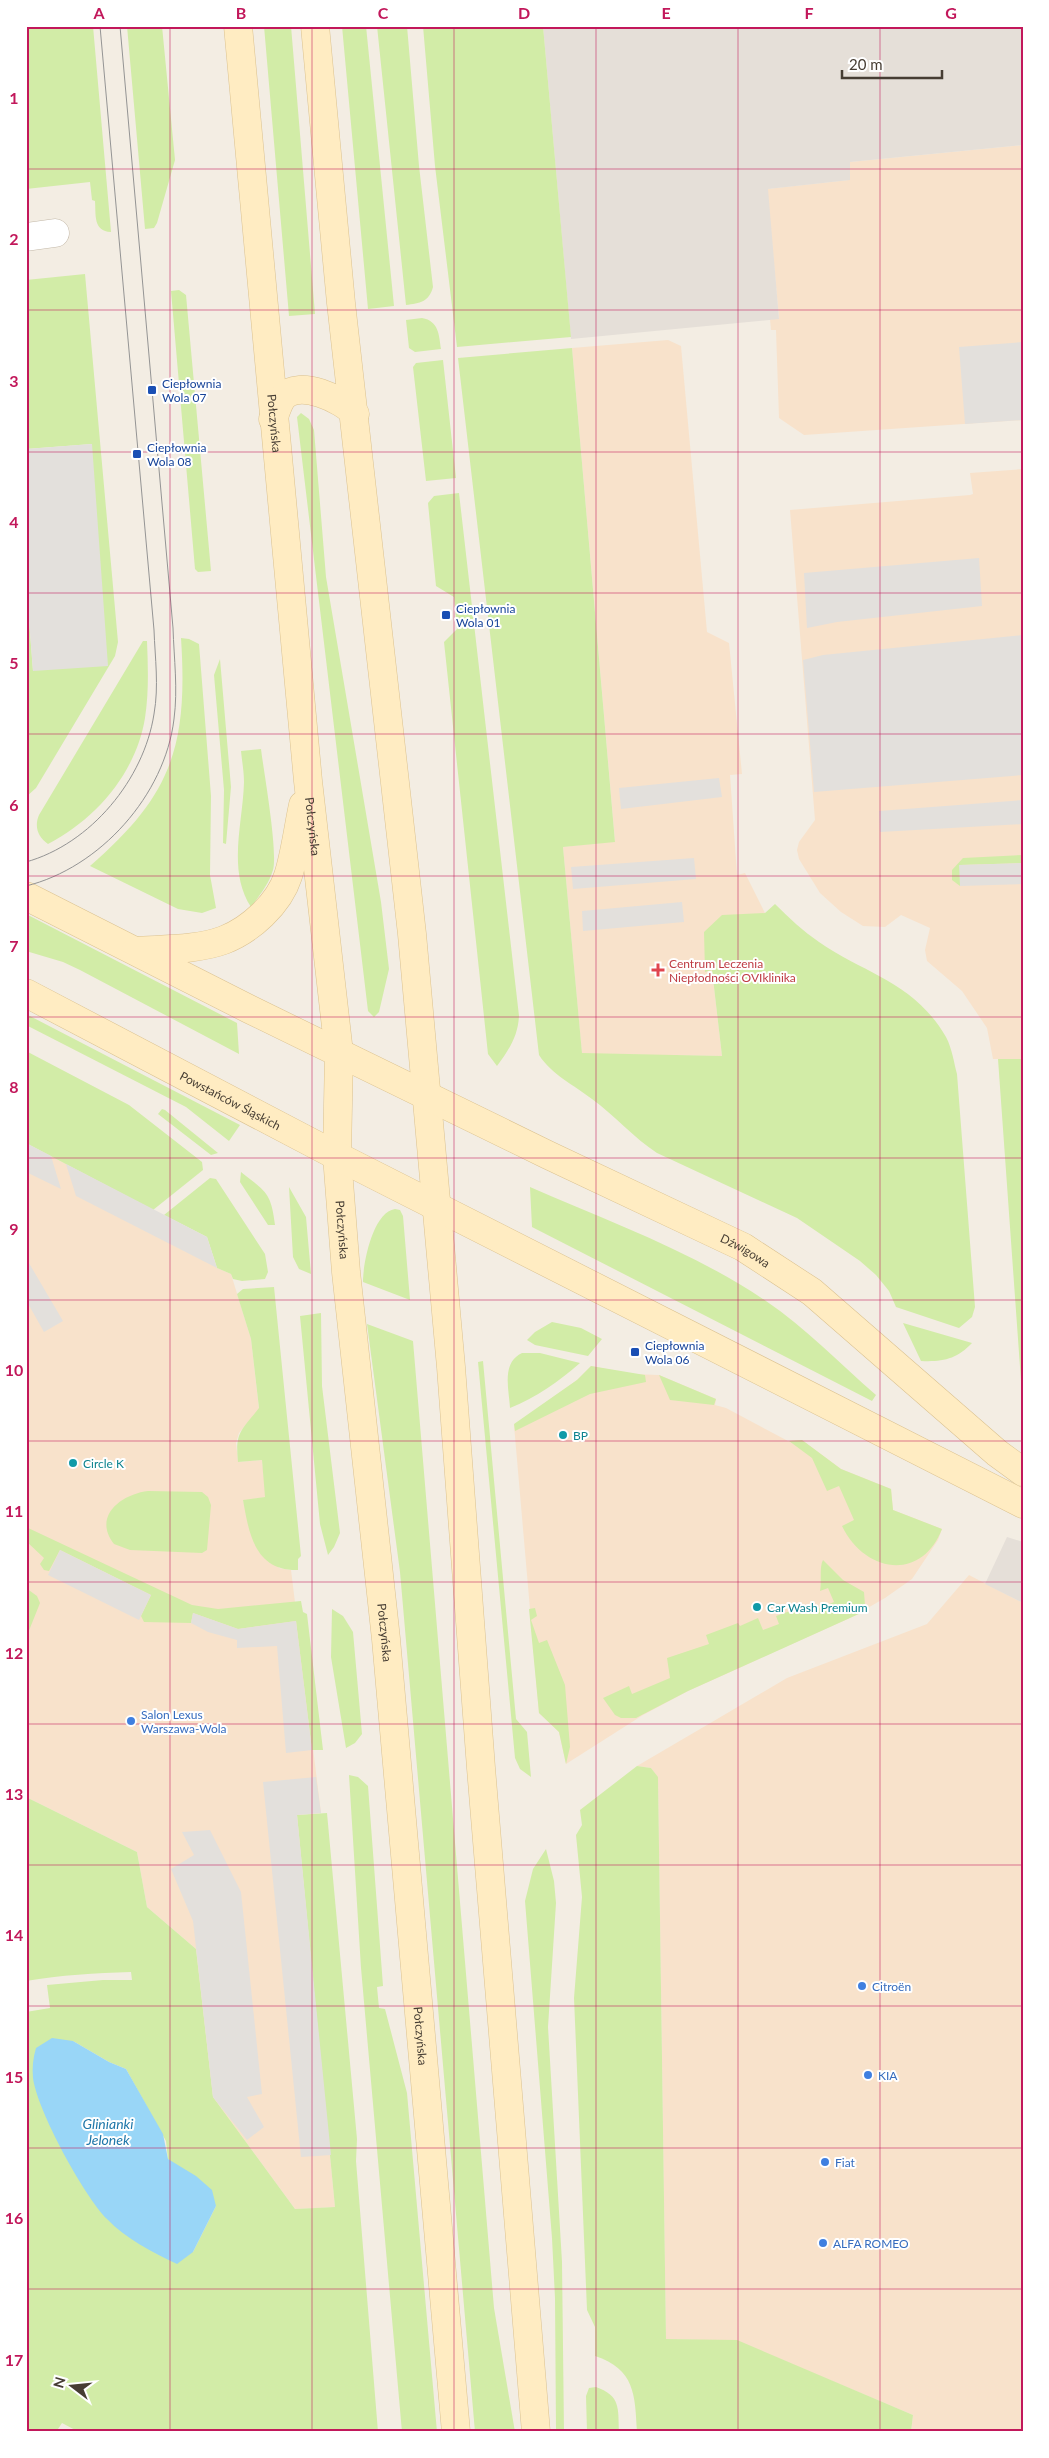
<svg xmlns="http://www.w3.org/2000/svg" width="1049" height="2458" font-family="Lato,sans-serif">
<rect width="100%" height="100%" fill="#f3ede3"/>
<path fill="#f8e2cb" d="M 1023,145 L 1023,420 L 804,435 L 779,418 L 776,330 L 771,330 L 770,319 L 779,318 L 767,189 L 849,180 L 850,162 Z
M 668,340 L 681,346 L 707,632 L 729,643 L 742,774 L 730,775 L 737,875 L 745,873 L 765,913 L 712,970 L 722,1056 L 582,1054 L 563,847 L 615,841 L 572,348 Z
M 1023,469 L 1023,1059 L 993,1059 L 987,1028 L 962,991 L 927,961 L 925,950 L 930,928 L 901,915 L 885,927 L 863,926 L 841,912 L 820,893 L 799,859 L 797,850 L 799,842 L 815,820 L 790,510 L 970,495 L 973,494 L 970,473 Z
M 26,1143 L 159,1213 L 217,1268 L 231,1274 L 251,1339 L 259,1409 L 239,1433 L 236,1443 L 238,1462 L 262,1460 L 266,1497 L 243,1501 L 279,1568 L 291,1570 L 321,1813 L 297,1815 L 335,2207 L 295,2209 L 213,2097 L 196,1949 L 147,1907 L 137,1852 L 26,1797 Z
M 591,1366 L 631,1374 L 659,1375 L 716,1399 L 715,1405 L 726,1408 L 788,1441 L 802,1440 L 841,1469 L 891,1489 L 893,1510 L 942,1529 L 938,1540 L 912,1579 L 885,1598 L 852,1617 L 688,1691 L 643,1715 L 566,1764 L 559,1732 L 539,1713 L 514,1425 L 577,1380 Z
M 969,1575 L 1023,1603 L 1023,2432 L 911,2432 L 913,2415 L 737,2341 L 666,2339 L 658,1778 L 651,1768 L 637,1766 L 787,1678 L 927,1624 Z"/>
<path fill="#e5dfd8" d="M 543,26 L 1023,26 L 1023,145 L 850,162 L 850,180 L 768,189 L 779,319 L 571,339 Z
M 1007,1537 L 1023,1542 L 1023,1603 L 985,1584 Z"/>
<path fill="#d2eca7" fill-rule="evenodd" d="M 26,26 L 93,26 L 111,232 C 93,231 96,215 95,201 L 92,200 L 90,182 L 26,189 Z
M 127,26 L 162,26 L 175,160 L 157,223 L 154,228 L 145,229 Z
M 264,26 L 291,26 L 315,314 L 289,316 Z
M 342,26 L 366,26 L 394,306 L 368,309 Z
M 377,26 L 407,26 L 419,166 L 433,287 C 429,302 420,303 406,305 Z
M 423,26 L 543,26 L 571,337 L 457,347 L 435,166 Z
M 85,274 L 118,642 L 115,656 L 36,788 L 26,797 L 26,581 L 33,671 L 92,444 L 26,449 L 26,280 Z
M 179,290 L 186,295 L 211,571 L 198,572 L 195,569 L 171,291 Z
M 422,318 C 439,321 439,335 441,349 L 415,352 L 409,348 L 406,320 Z
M 572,348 L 615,842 L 563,847 L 582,1053 L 722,1056 L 712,970 L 705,972 L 704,932 L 722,915 L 765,913 L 775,904 C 789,918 803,931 819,942 C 867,975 914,982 946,1037 C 952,1048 954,1063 957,1074 L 975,1307 L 972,1317 L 959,1328 L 896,1307 L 889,1291 L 876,1275 L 860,1261 L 797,1218 L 657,1153 C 634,1138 615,1116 592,1099 C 574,1085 552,1075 539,1055 L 458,358 Z
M 443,360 L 456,478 L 426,481 L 413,367 L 416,363 Z
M 301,413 L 309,419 L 314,430 L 326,577 L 381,902 L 389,969 L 379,1012 L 374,1017 L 368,1011 L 297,417 Z
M 459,493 L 519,1016 C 518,1036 509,1050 497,1066 L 488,1054 L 444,642 L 457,629 L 454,597 L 436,586 L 428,503 L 434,496 Z
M 181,638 L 189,639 L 199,644 L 211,796 L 210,875 L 216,908 L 202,913 L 178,909 L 90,866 C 172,795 188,746 181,638 Z
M 143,641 L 147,641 C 148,667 149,692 145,718 C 136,773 96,819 48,844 C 38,837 34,827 39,815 Z
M 220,659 L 231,787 L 226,844 L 223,843 L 224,790 L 214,675 Z
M 261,749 C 264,773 278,851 273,870 C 269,884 259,896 251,907 C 227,870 243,823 244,782 C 244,772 242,761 241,751 Z
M 1023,855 L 1023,863 L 960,865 L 960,886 L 952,880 L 952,870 L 963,858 Z
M 26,914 L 237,1023 L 239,1054 L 80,970 L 63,962 L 26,951 Z
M 26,1014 L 240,1125 L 229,1141 L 186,1107 L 26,1025 Z
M 26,1051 L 129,1105 L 202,1162 L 203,1170 L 153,1210 L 26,1143 Z
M 998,1059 L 1023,1059 L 1023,1409 Z
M 162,1109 L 165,1110 L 218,1153 L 211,1155 L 158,1114 Z
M 241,1172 C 266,1192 271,1192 275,1225 L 268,1225 L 240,1182 Z
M 210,1178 L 216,1179 L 265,1254 L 268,1272 L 265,1279 L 242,1281 L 233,1279 L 231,1274 L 217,1268 L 207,1237 L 164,1215 Z
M 289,1187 L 306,1217 L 311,1274 L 299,1269 L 293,1257 Z
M 530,1187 C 610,1222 694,1252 766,1301 C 806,1328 840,1364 876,1395 L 872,1401 L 532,1227 Z
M 395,1209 L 400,1210 L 403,1216 L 410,1300 L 363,1282 C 363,1263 373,1212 395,1209 Z
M 274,1287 L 301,1556 L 298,1559 L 298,1570 C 255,1571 249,1534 243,1500 L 265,1497 L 262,1460 L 238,1462 C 235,1432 241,1431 259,1408 L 251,1339 L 237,1294 L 243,1289 Z
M 321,1313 L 322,1386 L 340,1533 L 334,1547 L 328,1555 L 320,1524 L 300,1316 Z
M 552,1322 L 581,1328 L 602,1339 L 588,1356 L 535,1345 L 527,1340 L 535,1332 Z
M 903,1323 L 972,1343 C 957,1359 943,1362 921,1361 Z
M 367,1324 L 413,1341 L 494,2308 L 515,2432 L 475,2432 L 400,1572 Z
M 522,1353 L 540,1353 L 580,1363 C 558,1382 537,1397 510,1408 C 509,1389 501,1363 522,1353 Z
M 483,1361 L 516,1719 L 527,1732 L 531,1777 L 520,1769 L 515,1758 L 478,1362 Z
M 591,1366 L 645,1375 L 646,1382 L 590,1394 L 515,1431 L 514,1424 L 577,1380 Z
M 659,1375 L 716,1399 L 714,1405 L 670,1400 Z
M 802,1440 L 841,1469 L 891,1489 L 893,1510 L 942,1529 C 921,1583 864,1572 842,1526 L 854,1520 L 839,1486 L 827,1491 L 812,1458 L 789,1441 Z
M 148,1491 L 202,1492 L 208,1497 L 211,1505 L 207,1550 L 202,1553 L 130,1550 L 114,1544 C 92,1516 122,1494 148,1491 Z
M 26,1527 L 192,1605 L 218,1609 L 301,1601 L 303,1612 L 307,1614 L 323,1750 L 312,1750 L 296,1621 L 238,1629 L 193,1613 L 191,1623 L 144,1622 L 141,1616 L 151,1595 L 60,1550 L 49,1571 L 44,1570 L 40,1564 L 44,1558 L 26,1541 Z
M 823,1560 L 843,1580 L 864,1592 L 865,1605 L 861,1613 L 688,1691 L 636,1718 L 621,1718 L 615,1715 L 603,1698 L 629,1686 L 632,1694 L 670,1678 L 667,1658 L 709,1644 L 706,1635 L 738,1623 L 740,1626 L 758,1618 L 763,1630 L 779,1624 L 776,1616 L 804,1606 L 808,1613 L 834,1602 L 828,1588 L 820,1591 C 822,1582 819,1567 823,1560 Z
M 26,1588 L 37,1596 L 40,1603 L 26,1638 Z
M 535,1608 L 537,1616 L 531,1620 L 539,1643 L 547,1640 L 565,1685 L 570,1747 L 566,1764 L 559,1732 L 539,1713 L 529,1609 Z
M 332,1609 L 343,1616 L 353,1632 L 362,1734 L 355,1743 L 346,1748 L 331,1657 Z
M 637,1766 L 651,1768 L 658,1777 L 666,2339 L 737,2340 L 913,2415 L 911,2432 L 637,2432 C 635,2395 635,2369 595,2356 L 595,2327 L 587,2310 L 574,1998 L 582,1897 L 576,1835 L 582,1825 L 580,1810 Z
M 349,1775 L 358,1777 L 368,1786 L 383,1986 L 377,1987 L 379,2008 L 385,2009 L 407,2093 L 437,2432 L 402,2432 L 361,1968 Z
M 26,1797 L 137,1852 L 147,1907 L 196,1949 L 213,2097 L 295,2209 L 335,2207 L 297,1815 L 327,1813 L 357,2139 L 356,2161 L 378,2432 L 79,2432 L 62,2423 L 56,2432 L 26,2432 L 26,2012 L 50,2008 L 47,1985 L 103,1980 L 132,1980 L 131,1972 C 95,1973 61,1975 26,1981 ZM 73,2041 L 109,2062 L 126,2069 L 166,2141 L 168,2159 L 216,2206 L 193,2252 Z
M 546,1849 L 554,1881 L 556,1903 L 548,2027 L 562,2262 L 564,2432 L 556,2430 L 555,2298 L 552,2238 L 525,1901 L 533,1869 Z
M 596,2387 C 621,2396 618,2408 619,2432 L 587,2432 L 586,2396 L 589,2388 Z"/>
<path fill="#e3e0dc" d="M 1023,342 L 1023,420 L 965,424 L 959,347 Z
M 92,444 L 108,666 L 33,671 L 26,581 L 26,449 Z
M 979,558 L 982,606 L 837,622 L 807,628 L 804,573 Z
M 1023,635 L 1023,775 L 814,792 L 803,660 L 823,655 Z
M 719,778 L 722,797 L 621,809 L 619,788 Z
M 1023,800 L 1023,824 L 880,832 L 879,811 Z
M 694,858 L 696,879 L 573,889 L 571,867 Z
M 1023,863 L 1023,884 L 960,886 L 959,865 Z
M 682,902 L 684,922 L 583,931 L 582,911 Z
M 26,1143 L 51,1156 L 61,1189 L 26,1172 Z
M 66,1164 L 207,1237 L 217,1268 L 76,1196 Z
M 26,1258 L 63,1321 L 44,1332 L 26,1300 Z
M 60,1550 L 151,1595 L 139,1620 L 48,1575 Z
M 193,1613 L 238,1629 L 296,1621 L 312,1750 L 286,1753 L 277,1646 L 237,1648 L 237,1640 L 208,1632 L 191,1623 Z
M 316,1777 L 321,1813 L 297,1815 L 331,2155 L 301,2157 L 263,1782 Z
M 210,1830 L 241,1892 L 262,2094 L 247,2097 L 264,2127 L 247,2140 L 213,2097 L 193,1921 L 171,1869 L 194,1855 L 182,1832 Z"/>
<path fill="#99d6f7" d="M 52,2038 L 73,2041 L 109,2062 L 126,2069 L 163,2134 L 168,2159 L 196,2176 L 212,2190 L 216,2206 L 193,2252 L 177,2264 C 152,2252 126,2239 107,2219 C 84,2196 37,2110 33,2078 C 32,2068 33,2058 36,2048 Z"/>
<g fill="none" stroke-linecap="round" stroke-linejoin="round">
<defs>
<path id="minor" d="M 26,237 L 55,233"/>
<g id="secondary">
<path id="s1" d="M 238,26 L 308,781 L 339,1053 L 337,1156 L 346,1272 L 386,1639 L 456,2432"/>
<path d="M 315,26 L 341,303 L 412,934 L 451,1367 L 481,1768 L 536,2432"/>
<path d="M 273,419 C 276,412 278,403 283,397 C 299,379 343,399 355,414"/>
<path id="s2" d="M 26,896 L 249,1009 L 548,1155 L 743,1247 L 812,1292 L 997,1453 L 1023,1472"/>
<path d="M 136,951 C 164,949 197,950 224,940 C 250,930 279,904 288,876 C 295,854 298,828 303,805"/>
<path id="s3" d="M 26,993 L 337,1156 L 1023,1504"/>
</g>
</defs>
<use href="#minor" stroke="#c3b8a8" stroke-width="29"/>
<use href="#secondary" stroke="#dbc290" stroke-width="29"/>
<use href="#minor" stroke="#fff" stroke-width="28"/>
<use href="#secondary" stroke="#ffecc2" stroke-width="28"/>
<path stroke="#949494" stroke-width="1" d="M 26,862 C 91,844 144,779 154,714 C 159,686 155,658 154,630 L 100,26
M 26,886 C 100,868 165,795 174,719 C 178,689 174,659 173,628 L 120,26"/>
</g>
<path fill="none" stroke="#c2185b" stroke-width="1" stroke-opacity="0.55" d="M 170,26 L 170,2432M 312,26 L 312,2432M 454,26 L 454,2432M 596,26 L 596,2432M 738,26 L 738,2432M 880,26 L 880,2432M 26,169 L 1023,169M 26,310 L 1023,310M 26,452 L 1023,452M 26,593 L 1023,593M 26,734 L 1023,734M 26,876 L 1023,876M 26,1017 L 1023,1017M 26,1158 L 1023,1158M 26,1300 L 1023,1300M 26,1441 L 1023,1441M 26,1582 L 1023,1582M 26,1724 L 1023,1724M 26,1865 L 1023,1865M 26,2006 L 1023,2006M 26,2148 L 1023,2148M 26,2289 L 1023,2289"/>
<g fill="#1a4fb4" stroke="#fff" stroke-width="2">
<rect x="147" y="385" width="10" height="10" rx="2.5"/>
<rect x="132" y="449" width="10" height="10" rx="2.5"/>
<rect x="441" y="610" width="10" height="10" rx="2.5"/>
<rect x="630" y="1347" width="10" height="10" rx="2.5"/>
</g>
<path fill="#e0444e" stroke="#fff" stroke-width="2" d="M655.5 962.5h5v5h5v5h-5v5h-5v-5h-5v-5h5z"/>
<g fill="#0f9aa8" stroke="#fff" stroke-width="2">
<circle cx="563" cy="1435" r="5"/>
<circle cx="73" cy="1463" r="5"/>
<circle cx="757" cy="1607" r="5"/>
</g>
<g fill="#3f7fe0" stroke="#fff" stroke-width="2">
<circle cx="131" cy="1721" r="5"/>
<circle cx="862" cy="1986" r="5"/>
<circle cx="868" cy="2075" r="5"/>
<circle cx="825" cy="2162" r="5"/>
<circle cx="823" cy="2243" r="5"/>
</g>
<g text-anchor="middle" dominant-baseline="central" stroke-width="4" stroke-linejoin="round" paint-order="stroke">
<g font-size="12" fill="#164399" stroke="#fff" text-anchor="start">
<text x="162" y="383">Ciepłownia<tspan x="162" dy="14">Wola 07</tspan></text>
<text x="147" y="447">Ciepłownia<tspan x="147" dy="14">Wola 08</tspan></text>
<text x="456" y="608">Ciepłownia<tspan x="456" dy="14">Wola 01</tspan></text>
<text x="645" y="1345">Ciepłownia<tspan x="645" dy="14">Wola 06</tspan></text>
</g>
<g font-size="12" fill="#463d33" stroke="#fff">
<text stroke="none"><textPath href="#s1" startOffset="399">Połczyńska</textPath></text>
<text stroke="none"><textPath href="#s1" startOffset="804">Połczyńska</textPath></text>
<text stroke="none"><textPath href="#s3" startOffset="231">Powstańców Śląskich</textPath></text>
<text stroke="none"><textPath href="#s1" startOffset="1209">Połczyńska</textPath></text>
<text stroke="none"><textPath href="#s2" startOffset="802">Dźwigowa</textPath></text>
<text stroke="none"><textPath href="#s1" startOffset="1614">Połczyńska</textPath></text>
<text stroke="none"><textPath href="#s1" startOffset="2019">Połczyńska</textPath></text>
</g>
<g font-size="12" fill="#be3a42" stroke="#fff" text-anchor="start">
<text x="669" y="963">Centrum Leczenia<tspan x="669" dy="14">Niepłodności OVIklinika</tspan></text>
</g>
<g font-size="12" fill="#0d838f" stroke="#fff" text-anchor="start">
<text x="573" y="1435">BP</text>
<text x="83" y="1463">Circle K</text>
<text x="767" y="1607">Car Wash Premium</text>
</g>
<g font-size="12" fill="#366cbe" stroke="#fff" text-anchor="start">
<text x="141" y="1714">Salon Lexus<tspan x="141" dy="14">Warszawa-Wola</tspan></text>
<text x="872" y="1986">Citroën</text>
<text x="878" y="2075">KIA</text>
<text x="835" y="2162">Fiat</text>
<text x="833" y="2243">ALFA ROMEO</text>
</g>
<g font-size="14" font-style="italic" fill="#2078aa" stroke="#fff">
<text x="108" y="2123">Glinianki<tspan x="108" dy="16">Jelonek</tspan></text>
</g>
</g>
<rect width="1049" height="2458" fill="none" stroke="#ffffff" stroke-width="55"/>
<g transform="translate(72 2386) rotate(286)" stroke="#ffffff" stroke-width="4" paint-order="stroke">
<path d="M0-4L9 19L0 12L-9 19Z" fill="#463d33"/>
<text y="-8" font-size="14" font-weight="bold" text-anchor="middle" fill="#463d33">N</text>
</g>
<path d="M842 70v8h100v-8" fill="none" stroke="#463d33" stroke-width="2.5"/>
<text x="849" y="70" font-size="15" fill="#463d33" stroke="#ffffff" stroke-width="4" paint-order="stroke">20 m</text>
<rect x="28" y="28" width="994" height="2402" fill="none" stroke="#c2185b" stroke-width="2"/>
<g font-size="16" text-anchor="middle" font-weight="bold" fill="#c2185b">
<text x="99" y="19">A</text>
<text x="241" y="19">B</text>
<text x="383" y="19">C</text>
<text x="524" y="19">D</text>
<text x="666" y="19">E</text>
<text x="809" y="19">F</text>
<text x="951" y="19">G</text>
<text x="14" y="104">1</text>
<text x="14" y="245">2</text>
<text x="14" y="387">3</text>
<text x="14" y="528">4</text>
<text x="14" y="669">5</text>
<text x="14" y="811">6</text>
<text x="14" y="952">7</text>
<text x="14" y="1093">8</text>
<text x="14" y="1235">9</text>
<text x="14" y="1376">10</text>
<text x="14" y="1517">11</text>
<text x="14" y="1659">12</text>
<text x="14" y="1800">13</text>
<text x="14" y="1941">14</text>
<text x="14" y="2083">15</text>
<text x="14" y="2224">16</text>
<text x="14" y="2366">17</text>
</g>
</svg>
